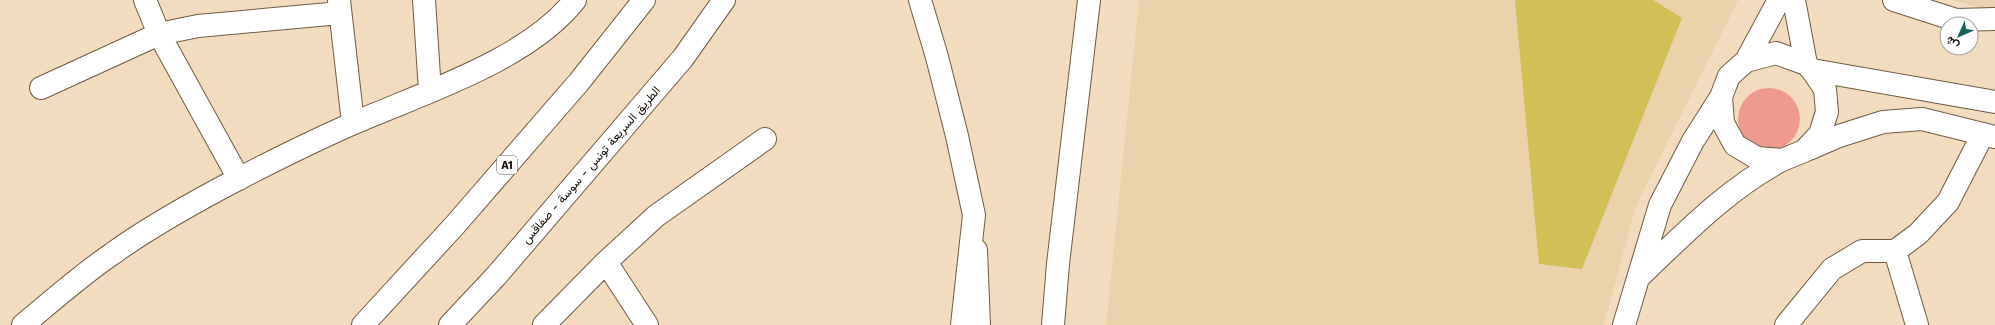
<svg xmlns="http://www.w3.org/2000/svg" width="1995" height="325" font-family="'Work Sans',Vazirmatn,sans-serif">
<rect width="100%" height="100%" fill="#f3dcbe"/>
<path fill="#ecd1ad" d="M 1139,0 L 1738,0 L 1636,206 L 1604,325 L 1106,325 Z
M 1953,0 L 1995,0 L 1995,9 L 1989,11 Z"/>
<path fill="#ee9b8e" d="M1738 119a31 31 0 1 1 62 0a31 31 0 1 1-62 0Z"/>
<path fill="#d4bf57" d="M 1515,0 L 1653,0 L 1682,18 L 1582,269 L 1539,264 Z"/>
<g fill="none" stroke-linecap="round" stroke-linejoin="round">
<defs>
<path id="street" d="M 145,0 L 159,34 L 239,179
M 339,0 L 353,123
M 424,0 L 430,91
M 41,88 L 159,34 L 198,26 L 340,13
M 1895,251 L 1917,325
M 606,262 L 647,325
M 23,325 C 52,301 81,275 112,254 C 152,225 196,201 240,178 C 277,159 315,140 354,123 C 423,93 528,60 575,0
M 544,325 L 606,262 L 656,216 L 765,139
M 1786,325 L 1832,269 L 1862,251 L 1895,251 L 1918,234 L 1948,202 L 1983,134"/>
<path id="secondary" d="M 1794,0 L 1806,64
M 1894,0 L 1956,20 L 1995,19
M 1746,61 L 1779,0
M 1812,70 L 1825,89 L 1827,112 L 1820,134 L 1804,151 L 1782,160 L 1757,158 L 1735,145 L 1723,123 L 1721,97 L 1729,76 L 1746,61 L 1776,53 L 1806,64 L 1812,70 L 1995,102
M 1809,149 L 1839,136 L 1883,122 L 1922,119 L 1995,137
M 1639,277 C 1683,235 1727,189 1782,160
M 1624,325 L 1660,205 L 1693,141 L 1721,97"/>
<path id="primary" d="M 976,250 L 979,325"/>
<path id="highway" d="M 920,0 L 937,57 L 957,136 L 974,215 L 962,325
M 363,325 L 455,225 L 579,82 L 644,0
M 450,325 L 497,275 L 683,58 L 724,0
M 1053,325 L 1058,264 L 1089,0"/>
</defs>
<use href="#street" stroke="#6f5b41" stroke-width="24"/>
<use href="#secondary" stroke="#6f5b41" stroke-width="24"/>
<use href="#primary" stroke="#6f5b41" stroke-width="24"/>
<use href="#highway" stroke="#6f5b41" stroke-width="24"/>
<use href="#street" stroke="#fff" stroke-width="22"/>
<use href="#secondary" stroke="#fff" stroke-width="22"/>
<use href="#primary" stroke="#fff" stroke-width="22"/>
<use href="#highway" stroke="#fff" stroke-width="22"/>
</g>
<g text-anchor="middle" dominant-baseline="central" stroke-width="3.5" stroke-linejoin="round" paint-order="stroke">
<rect fill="#fff" stroke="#5c5650" stroke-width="1" x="497" y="156" width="20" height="18" rx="3"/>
<g font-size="11" font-weight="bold" fill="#160e05">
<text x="507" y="165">A1</text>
</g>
<g font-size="12" fill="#160e05" stroke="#fff">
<text transform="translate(591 165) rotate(-49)">الطريق السريعة تونس - سوسة - صفاقس</text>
</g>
</g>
<g transform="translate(1959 36) rotate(225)"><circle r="19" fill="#ffffff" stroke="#a29f9b"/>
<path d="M0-3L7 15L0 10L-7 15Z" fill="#16645f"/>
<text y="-6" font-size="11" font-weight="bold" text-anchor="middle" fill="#160e05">ش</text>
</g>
</svg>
